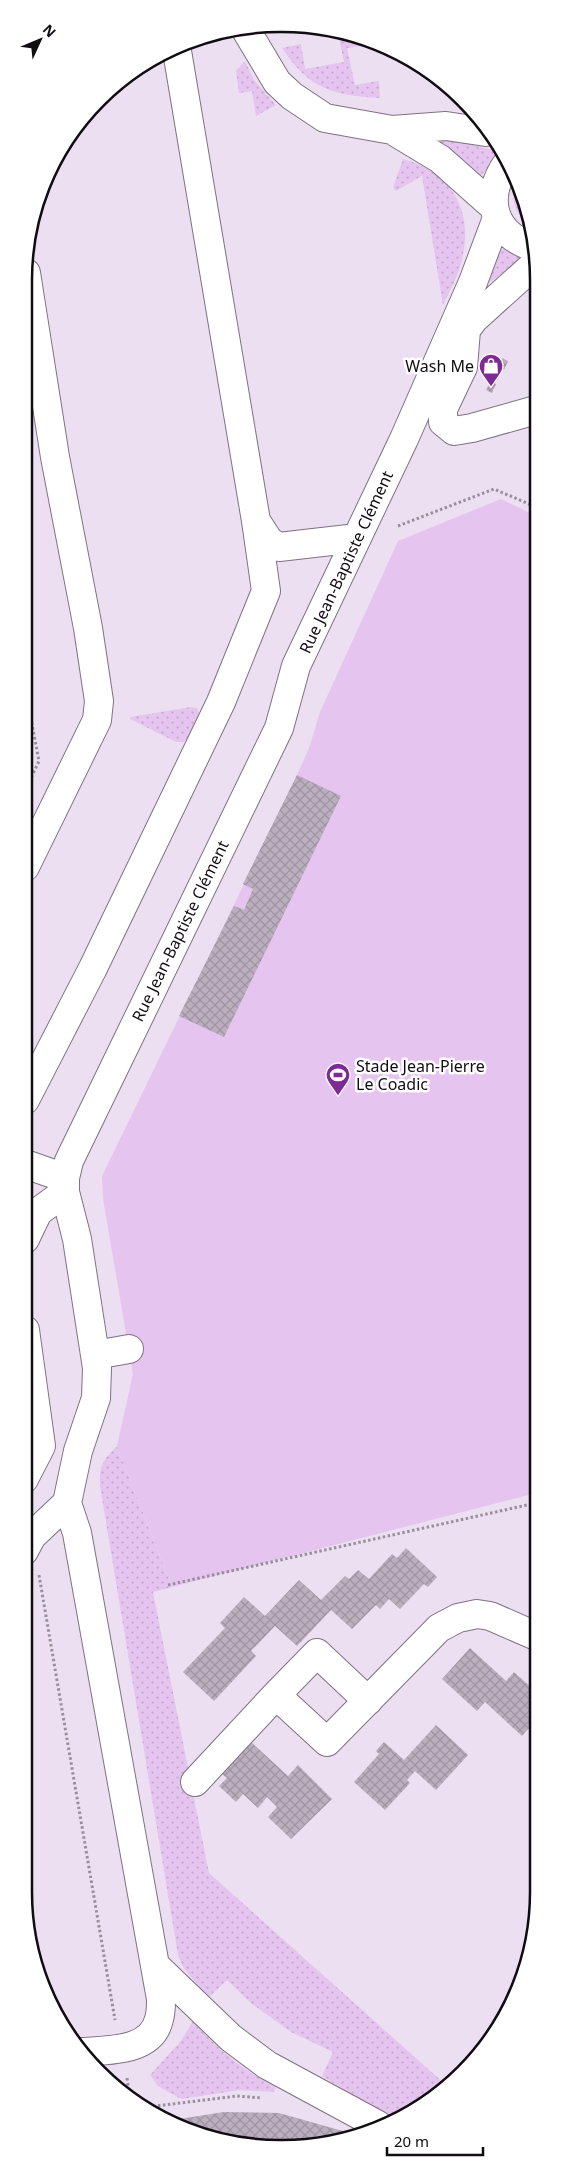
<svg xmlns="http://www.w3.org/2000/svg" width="562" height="2172" font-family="'Noto Sans',sans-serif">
<defs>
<pattern id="grass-dots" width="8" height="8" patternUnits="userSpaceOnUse" patternTransform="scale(1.25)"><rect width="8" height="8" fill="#e5c5ef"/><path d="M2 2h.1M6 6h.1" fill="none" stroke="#c3a8cc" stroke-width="1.8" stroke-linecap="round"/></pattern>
<pattern id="building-cross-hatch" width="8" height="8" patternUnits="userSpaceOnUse" patternTransform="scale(1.25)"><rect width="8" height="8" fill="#bbaebf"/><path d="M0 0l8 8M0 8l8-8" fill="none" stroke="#a094a3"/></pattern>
</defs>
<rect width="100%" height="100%" fill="#ecdff1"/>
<path fill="url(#grass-dots)" d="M 348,36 L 373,44 L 347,48 L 355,85 L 379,81 L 380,98 C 332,95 309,89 282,48 L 301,44 L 305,69 L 344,62 L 339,38 Z
M 245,61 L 254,80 L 276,105 L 256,116 L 252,91 L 239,93 L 236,71 Z
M 449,139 L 501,152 L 479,178 L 441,144 L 441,140 Z
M 403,159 C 451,172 474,210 462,259 C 459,275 450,290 443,305 L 422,176 L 396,191 L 393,188 Z
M 516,182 L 529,223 C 514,214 510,198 516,182 Z
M 507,248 L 523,258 L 486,285 L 496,251 Z
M 191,707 L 197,708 L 200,715 L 187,740 L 183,742 L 176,742 L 130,719 L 130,717 Z
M 117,1446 L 172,1587 L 153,1592 L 209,1873 L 446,2085 L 438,2095 L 390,2119 L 322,2076 L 333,2052 L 291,2032 L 251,2003 L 227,1980 L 208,1998 L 183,1967 L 178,1955 L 100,1486 C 99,1465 103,1460 117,1446 Z
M 193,2021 C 216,2047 244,2072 276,2087 L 274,2092 L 240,2090 L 181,2099 L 158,2086 L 150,2075 L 181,2041 Z"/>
<path fill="#e5c5ef" d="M 501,499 L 536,516 L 536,1493 L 172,1587 L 117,1446 L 133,1374 L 103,1199 L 102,1176 L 297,775 L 309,748 L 320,712 L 398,541 Z"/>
<path fill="url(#building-cross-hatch)" d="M 502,358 L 508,361 L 504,370 L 498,366 Z
M 491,381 L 496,384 L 492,393 L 486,390 Z
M 297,775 L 341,796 L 224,1037 L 179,1016 L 234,906 L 244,910 L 253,889 L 243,884 Z
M 406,1548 L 437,1577 L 428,1587 L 424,1584 L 400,1609 L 389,1599 L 380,1609 L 376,1605 L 352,1629 L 331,1610 L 297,1646 L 275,1626 L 251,1651 L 256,1656 L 214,1701 L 183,1672 L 225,1628 L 220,1623 L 244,1597 L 265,1616 L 299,1580 L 321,1600 L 345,1576 L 349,1579 L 358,1570 L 369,1579 L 392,1554 L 397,1558 Z
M 470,1648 L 506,1681 L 514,1672 L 536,1692 L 536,1727 L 533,1724 L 522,1736 L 485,1702 L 477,1711 L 442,1679 Z
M 436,1725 L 468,1755 L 436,1790 L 415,1771 L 407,1780 L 410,1783 L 385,1810 L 354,1782 L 379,1754 L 376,1751 L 384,1742 L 404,1760 Z
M 251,1742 L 288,1776 L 298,1765 L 332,1799 L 291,1839 L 268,1817 L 277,1807 L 267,1797 L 258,1808 L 243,1794 L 236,1802 L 219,1786 L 227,1778 L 222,1774 Z
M 224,2112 L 279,2113 L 357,2135 L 348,2139 L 264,2148 L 177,2124 L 179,2119 Z"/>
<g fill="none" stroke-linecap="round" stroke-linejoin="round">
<defs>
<path id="minor" d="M 246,30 L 277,82 L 292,96 L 325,118 L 392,130 L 446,126 L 486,132
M 392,130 L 440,159 L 494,207
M 508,162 C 482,198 492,235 536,248
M 466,330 L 463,367 L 443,409 L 443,422 L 454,431 L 472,428 L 536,410
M 457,342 L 474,319 L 536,263
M 256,521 L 269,541 L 279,547 L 357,538
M 25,867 L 97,720 L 99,701 L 88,628 L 55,457 L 26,273
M 25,1100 L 93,968 L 221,702 L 266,591 L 256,521 L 177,51
M 25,1164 L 65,1178
M 25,1239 L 38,1212 L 65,1192
M 95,1355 L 129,1349
M 24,1479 L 41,1446 L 25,1330
M 67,1503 L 78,1451 L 96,1398 L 97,1368 L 77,1239 L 65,1192 L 65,1178 L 69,1161 L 279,728 L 296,666 L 404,439 L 473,282 L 497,218
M 67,1503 L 77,1533 L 161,1999 C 161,2006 161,2013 159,2019 C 152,2052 108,2050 82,2052
M 24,1551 L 32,1536 L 67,1503
M 368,1701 L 317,1653 L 276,1695 L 327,1742 L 439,1628 L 458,1618 L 477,1614 L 490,1616 L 536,1636
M 195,1782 L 276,1695
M 155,1965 L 231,2038 L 267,2065 L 378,2125"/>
</defs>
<use href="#minor" stroke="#7e7282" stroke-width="30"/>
<path stroke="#998f9c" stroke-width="3" stroke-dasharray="2.5 2.5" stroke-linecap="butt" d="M 398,526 L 494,489 L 536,507
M 25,791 L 39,761 L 25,687
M 39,1575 L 115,2020
M 168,1585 L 536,1503
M 127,2078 L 129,2092
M 148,2107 L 237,2096 L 262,2098"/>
<use href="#minor" stroke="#fff" stroke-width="28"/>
</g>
<defs>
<symbol id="shop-pin" viewBox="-11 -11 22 30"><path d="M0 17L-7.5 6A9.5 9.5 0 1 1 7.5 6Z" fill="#7f2997" stroke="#fff"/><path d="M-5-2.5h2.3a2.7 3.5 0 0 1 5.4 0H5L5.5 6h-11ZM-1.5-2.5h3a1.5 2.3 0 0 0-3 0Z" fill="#fff"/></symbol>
<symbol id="stadium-pin" viewBox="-11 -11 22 30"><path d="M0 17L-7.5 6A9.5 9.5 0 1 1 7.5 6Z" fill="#7f2997" stroke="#fff"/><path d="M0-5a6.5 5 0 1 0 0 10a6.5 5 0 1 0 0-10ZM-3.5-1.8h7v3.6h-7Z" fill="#fff"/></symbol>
</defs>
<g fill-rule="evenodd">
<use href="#shop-pin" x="477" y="352" width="28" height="38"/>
<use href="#stadium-pin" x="324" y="1061" width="28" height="38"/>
</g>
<g text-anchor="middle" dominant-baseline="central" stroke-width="5" stroke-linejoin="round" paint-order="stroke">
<g font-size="16" fill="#110c12" stroke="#fff" text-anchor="end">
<text x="474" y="366">Wash Me</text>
<text x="356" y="1066" text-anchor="start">Stade Jean-Pierre<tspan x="356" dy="18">Le Coadic</tspan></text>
</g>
<g font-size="16" fill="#110c12" stroke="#fff">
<text transform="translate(346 562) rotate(-65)">Rue Jean-Baptiste Clément</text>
<text transform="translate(180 931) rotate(-64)">Rue Jean-Baptiste Clément</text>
</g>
</g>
<path d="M0 0H562V2172H0ZM280 32H282A248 248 0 0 1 530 280V1892A248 248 0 0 1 282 2140H280A248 248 0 0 1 32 1892V280A248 248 0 0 1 280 32Z" fill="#fff" fill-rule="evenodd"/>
<path fill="none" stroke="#110c12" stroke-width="2.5" d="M280 32H282A248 248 0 0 1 530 280V1892A248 248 0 0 1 282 2140H280A248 248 0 0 1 32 1892V280A248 248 0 0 1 280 32Z"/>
<g transform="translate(40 40) rotate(46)" stroke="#ffffff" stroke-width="4" paint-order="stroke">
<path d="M0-4L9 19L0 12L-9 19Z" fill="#110c12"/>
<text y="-8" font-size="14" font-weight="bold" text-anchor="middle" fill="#110c12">N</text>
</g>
<path d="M387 2147v8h96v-8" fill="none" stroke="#110c12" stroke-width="2.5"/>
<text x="394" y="2147" font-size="15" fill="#110c12" stroke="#ffffff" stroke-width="4" paint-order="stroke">20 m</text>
</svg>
